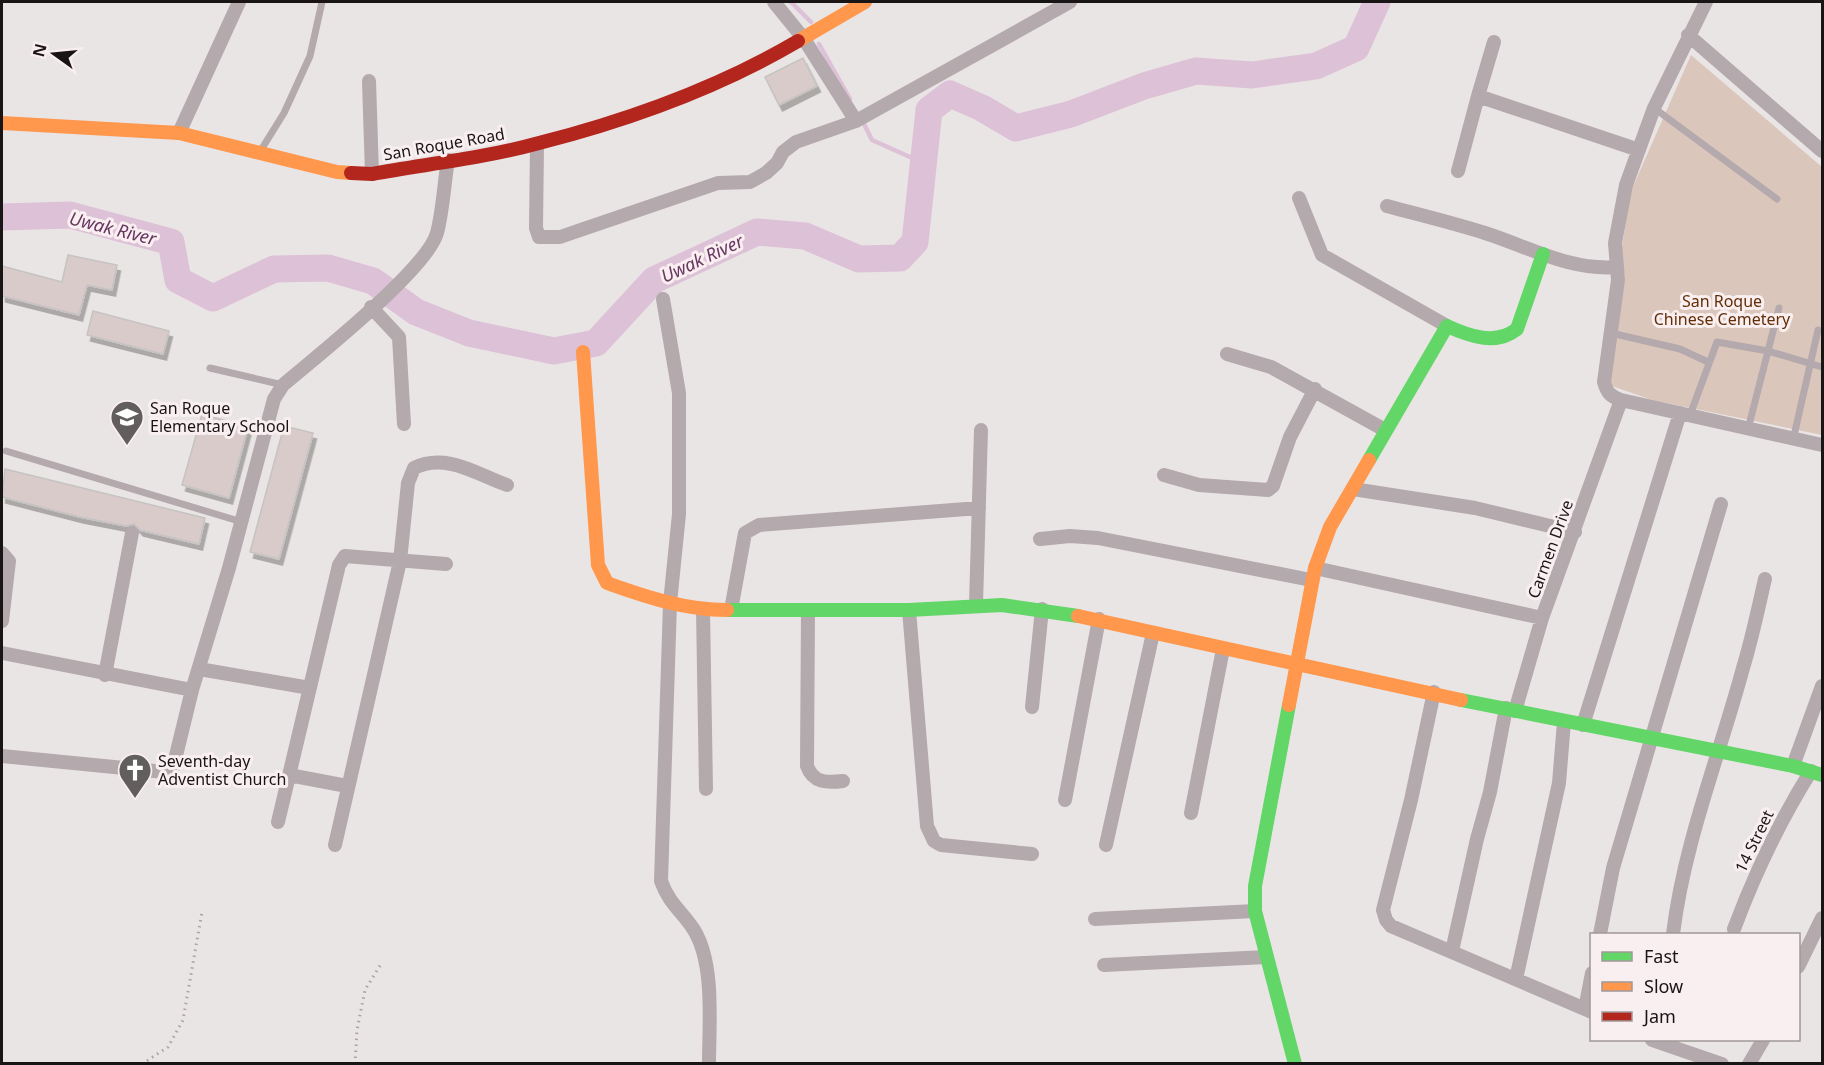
<svg xmlns="http://www.w3.org/2000/svg" width="1824" height="1065" font-family="'Noto Sans',sans-serif">
<defs>
<filter id="shadow"><feDropShadow dx="3.5" dy="6" stdDeviation="0" flood-color="#0004"/></filter>
</defs>
<rect width="100%" height="100%" fill="#eae5e5"/>
<path fill="#dbc6bb" d="M 1691,55 L 1822,167 L 1822,435 L 1652,400 L 1609,385 L 1625,278 L 1621,253 L 1631,191 Z"/>
<g fill="none" stroke-linecap="round" stroke-linejoin="round">
<path stroke="#ddc1d7" stroke-width="4.5" d="M 791,2 L 811,22
M 819,44 L 850,99
M 862,120 L 872,140 L 910,157"/>
<path stroke="#ddc1d7" stroke-width="27" d="M 2,217 L 70,215 L 171,242 L 178,280 L 213,298 L 274,269 L 328,268 L 373,281 L 416,312 L 469,333 L 554,351 L 596,343 L 654,280 L 757,232 L 805,236 L 859,259 L 900,258 L 915,242 L 929,110 L 950,94 L 982,108 L 1016,128 L 1071,114 L 1144,86 L 1196,71 L 1252,75 L 1316,66 L 1356,48 L 1377,2"/>
</g>
<path fill="#d8cbca" stroke="#c7c3c3" stroke-width="1.5" filter="url(#shadow)" d="M 803,58 L 817,86 L 779,105 L 765,77 Z
M 68,255 L 117,265 L 112,290 L 87,285 L 79,315 L 2,296 L 2,266 L 62,282 Z
M 93,311 L 169,331 L 163,354 L 87,335 Z
M 202,414 L 248,427 L 229,498 L 182,485 Z
M 284,426 L 313,433 L 279,559 L 250,552 Z
M 5,469 L 205,518 L 199,544 L 140,530 L 134,524 L 126,526 L 80,517 L 2,497 Z"/>
<g fill="none" stroke-linecap="round" stroke-linejoin="round">
<path stroke="#aba2a5" stroke-width="3" stroke-dasharray="1.5 4.5" stroke-linecap="butt" d="M 142,1064 L 168,1047 L 183,1020 L 202,912
M 355,1064 L 357,1030 L 365,990 L 381,964"/>
<path stroke="#b4a9ad" stroke-width="7" d="M 1654,108 L 1777,199
M 261,150 L 284,113 L 310,56 L 322,2
M 1611,333 L 1680,349 L 1708,362
M 210,368 L 283,385
M 1690,415 L 1717,342 L 1768,351 L 1822,367
M 1748,429 L 1779,308
M 1793,440 L 1818,330
M 6,451 L 242,522"/>
<path stroke="#b4a9ad" stroke-width="14" d="M 774,2 L 804,39 L 856,121
M 1706,2 L 1654,108 L 1626,185 L 1615,243 L 1618,280 L 1604,382 C 1607,393 1610,396 1621,400 L 1822,445
M 1688,35 L 1822,151
M 369,81 L 372,174
M 1478,96 L 1494,42
M 179,133 L 239,2
M 537,144 L 536,228 L 539,237 L 560,237 L 718,183 L 750,182 L 766,173 L 777,163 L 783,152 L 796,142 L 856,121 L 1070,2
M 1458,171 L 1478,96 L 1639,150
M 1299,198 L 1322,255 L 1447,326
M 1387,206 C 1420,215 1453,223 1485,233 C 1529,247 1570,271 1617,267
M 663,299 L 679,393 L 679,514 L 670,603 L 661,881 C 669,904 683,912 694,930 C 715,964 709,1025 709,1064
M 371,307 L 399,337 L 404,424
M 1227,354 L 1271,367 L 1385,430
M 1164,475 L 1199,485 L 1268,490 L 1273,486 L 1290,437 L 1315,389
M 1353,489 L 1475,508 L 1575,532
M 1040,539 L 1070,536 L 1098,538 L 1311,580
M 2,553 L 9,561 L 2,621
M 1315,568 L 1542,618
M 976,605 L 981,430
M 703,610 L 706,789
M 731,610 L 745,533 L 759,525 L 979,508
M 808,610 L 807,766 C 813,783 827,783 843,781
M 909,610 L 927,826 L 934,841 L 941,845 L 1032,854
M 2,653 L 192,690
M 199,669 L 310,688
M 105,675 L 132,533
M 1434,692 L 1411,800 L 1383,910 L 1386,920 L 1391,926 L 1585,1009
M 1032,707 L 1042,609
M 1515,711 L 1542,618 L 1621,400
M 1583,725 L 1680,413
M 2,756 L 165,772 L 173,768 L 192,690 L 229,568 L 274,399 L 283,385 C 316,357 427,269 437,233 C 443,210 444,184 448,160
M 1793,766 L 1822,686
M 289,775 L 347,786
M 1065,800 L 1099,619
M 1191,813 L 1223,649
M 278,822 L 339,565 L 345,556 L 446,564
M 335,845 L 400,561 L 408,483 L 414,468 C 446,452 478,475 507,485
M 1106,845 L 1153,633
M 1095,919 L 1255,911
M 1734,929 C 1755,873 1779,822 1811,771
M 1600,934 L 1613,868 L 1721,504
M 1673,934 C 1684,843 1719,757 1743,668 C 1752,639 1758,609 1765,579
M 1452,951 L 1477,839 L 1490,792 L 1506,708
M 1104,965 L 1266,957
M 1798,967 L 1822,918
M 1592,973 L 1585,1009 L 1592,1012
M 1516,979 L 1559,783 L 1564,722
M 1652,1040 L 1722,1064
M 1749,1064 L 1763,1040"/>
<path stroke="#63d668" stroke-width="14" d="M 1369,460 L 1447,326 C 1469,336 1496,346 1517,329 L 1543,254
M 727,610 L 909,610 L 1002,605 L 1078,616
M 1461,700 L 1793,766 L 1822,775
M 1289,705 L 1255,886 L 1255,911 L 1295,1064"/>
<path stroke="#ff974d" stroke-width="14" d="M 798,41 L 865,2
M 2,123 L 179,133 L 337,172 L 351,173
M 583,352 L 598,565 L 607,583 C 646,597 685,610 727,610
M 1078,616 L 1461,700
M 1289,705 L 1315,568 L 1330,527 L 1369,460"/>
<path stroke="#b3261e" stroke-width="14" d="M 351,173 L 372,174 C 427,164 485,158 539,143 C 629,120 718,88 798,41"/>
</g>
<defs>
<symbol id="school-pin" viewBox="-11 -11 22 30"><path d="M0 17L-7.5 6A9.5 9.5 0 1 1 7.5 6Z" fill="#625e5e" stroke="#faeff0"/><path d="M0-5L7-2L0 1L-7-2ZM-4 1L0 2.5L4 1V4Q0 6-4 4Z" fill="#fff"/></symbol>
<symbol id="church-pin" viewBox="-11 -11 22 30"><path d="M0 17L-7.5 6A9.5 9.5 0 1 1 7.5 6Z" fill="#625e5e" stroke="#faeff0"/><path d="M-1.2-6h2.4v3.5h3.3v2.4h-3.3V6h-2.4V-.1h-3.3v-2.4h3.3Z" fill="#fff"/></symbol>
</defs>
<g fill-rule="evenodd">
<use href="#school-pin" x="108" y="398" width="38" height="52"/>
<use href="#church-pin" x="116" y="751" width="38" height="52"/>
</g>
<g text-anchor="middle" dominant-baseline="central" stroke-width="6" stroke-linejoin="round" paint-order="stroke">
<g font-size="16" fill="#191515" stroke="#faeff0">
<text transform="translate(444 144) rotate(-10)">San Roque Road</text>
<text transform="translate(1550 549) rotate(-70)">Carmen Drive</text>
<text transform="translate(1754 841) rotate(-64)">14 Street</text>
</g>
<g font-size="16" fill="#632e06" stroke="#faeff0">
<text x="1722" y="301">San Roque<tspan x="1722" dy="18">Chinese Cemetery</tspan></text>
</g>
<g font-size="16" fill="#191515" stroke="#faeff0" text-anchor="start">
<text x="150" y="408">San Roque<tspan x="150" dy="18">Elementary School</tspan></text>
<text x="158" y="761">Seventh-day<tspan x="158" dy="18">Adventist Church</tspan></text>
</g>
<g font-size="18" font-style="italic" fill="#673761" stroke="#faeff0">
<text transform="translate(113 228) rotate(14)">Uwak River</text>
<text transform="translate(702 258) rotate(-25)">Uwak River</text>
</g>
</g>
<rect width="1824" height="1065" fill="none" stroke="#191515" stroke-width="6"/>
<rect x="1590" y="933" width="210" height="108" fill="#faeff0" stroke="#a09898" stroke-width="1.5"/>
<rect x="1602" y="952" width="30" height="9" fill="#63d668" stroke="#a09898" stroke-width="1.5"/>
<text x="1644" y="963" font-size="18" fill="#191515">Fast</text>
<rect x="1602" y="982" width="30" height="9" fill="#ff974d" stroke="#a09898" stroke-width="1.5"/>
<text x="1644" y="993" font-size="18" fill="#191515">Slow</text>
<rect x="1602" y="1012" width="30" height="9" fill="#b3261e" stroke="#a09898" stroke-width="1.5"/>
<text x="1644" y="1023" font-size="18" fill="#191515">Jam</text>
<g transform="translate(54 54) rotate(285)" stroke="#faeff0" stroke-width="4.5" paint-order="stroke">
<path d="M0-4.5L10 22L0 15L-10 22Z" fill="#191515"/>
<text y="-9" font-size="16" font-weight="bold" text-anchor="middle" fill="#191515">N</text>
</g>
</svg>
